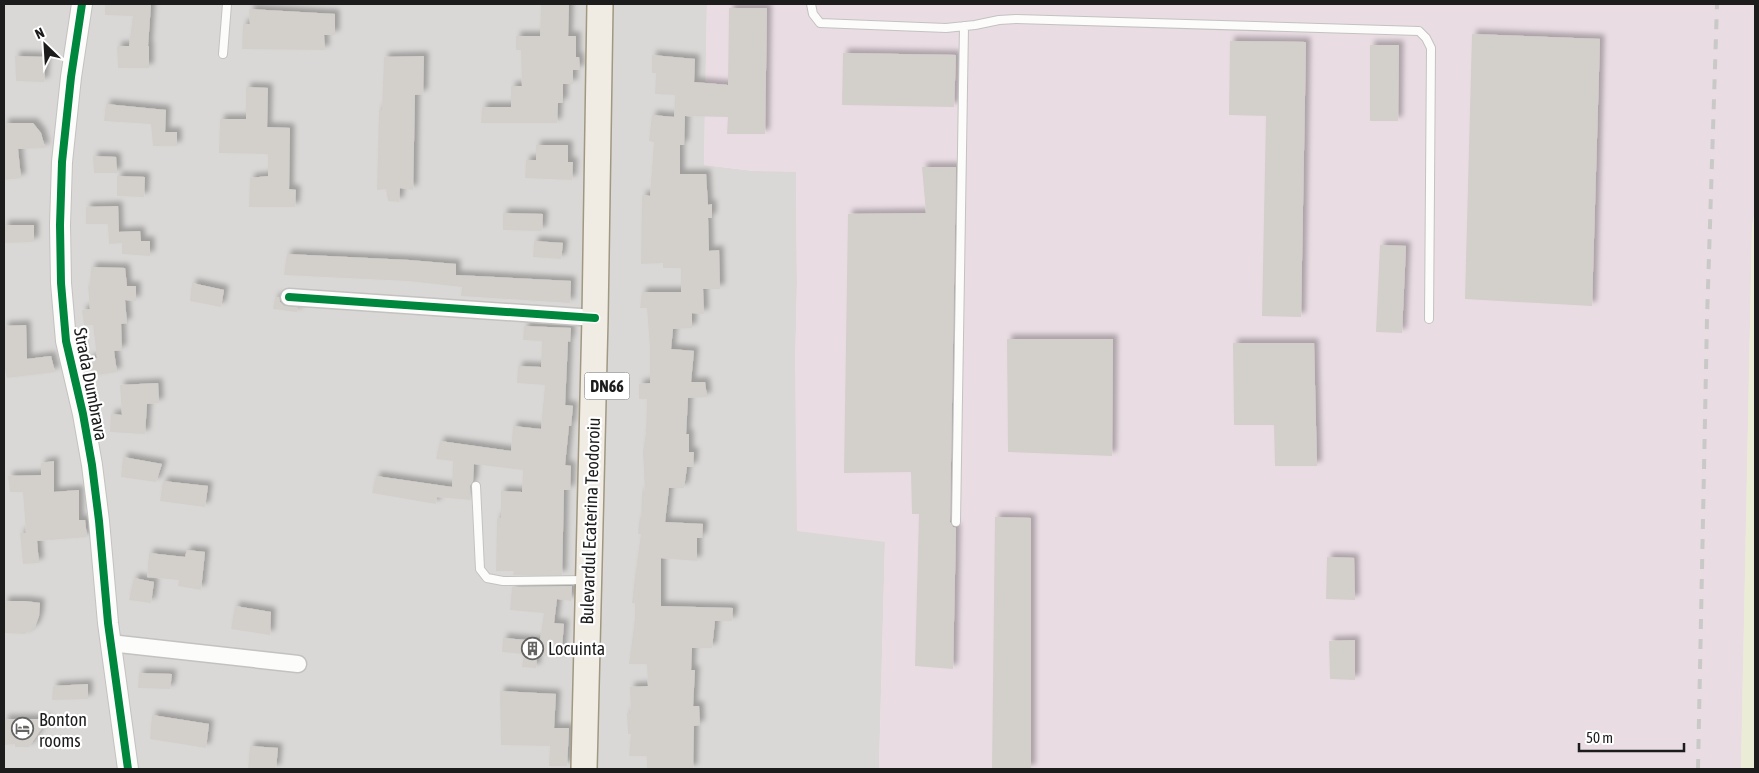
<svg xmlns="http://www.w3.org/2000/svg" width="1759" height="773" font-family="'Asap Condensed',sans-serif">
<defs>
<filter id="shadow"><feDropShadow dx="4.5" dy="-4.5" stdDeviation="2.5" flood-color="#0004"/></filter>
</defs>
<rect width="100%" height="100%" fill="#eae9e4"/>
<path fill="#d9d8d6" d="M 4,4 L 707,4 L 704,165 L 754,171 L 796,171 L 797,283 L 795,370 L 885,542 L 879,769 L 4,769 Z"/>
<path fill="#e9dce3" d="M 707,4 L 1755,4 L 1755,210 L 1752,227 L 1741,769 L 879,769 L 885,542 L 797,531 L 795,370 L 797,283 L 796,172 L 754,171 L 704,165 Z"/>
<path fill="#ebecd5" d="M 1755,210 L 1755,769 L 1741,769 L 1752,227 Z"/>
<path fill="#d3d0cc" filter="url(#shadow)" d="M 105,4 L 151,4 L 148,46 L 149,46 L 149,68 L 118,68 L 117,46 L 129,46 L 133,16 L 105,15 Z
M 541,4 L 569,4 L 568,36 L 576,36 L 576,57 L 579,57 L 580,70 L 573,70 L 573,84 L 563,84 L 563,103 L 558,103 L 557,123 L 481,123 L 482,107 L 511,107 L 511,86 L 522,86 L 521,50 L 516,50 L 516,36 L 540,36 Z
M 729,8 L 767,8 L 765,134 L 727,134 L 728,117 L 685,116 L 684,145 L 680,145 L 680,174 L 706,174 L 708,205 L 712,204 L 712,218 L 708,218 L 709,251 L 719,250 L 720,289 L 703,289 L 704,314 L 692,313 L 692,328 L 673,329 L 671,349 L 694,351 L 691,382 L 705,382 L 707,397 L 688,398 L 686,434 L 689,434 L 689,452 L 694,452 L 693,467 L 687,467 L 684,488 L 669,488 L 665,522 L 703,524 L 702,538 L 697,538 L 697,561 L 661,558 L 661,606 L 733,608 L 732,621 L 715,621 L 712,648 L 692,648 L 691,670 L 695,670 L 693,706 L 699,706 L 700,725 L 694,726 L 693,769 L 647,769 L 647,756 L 629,756 L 631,734 L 628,734 L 627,713 L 631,713 L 630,687 L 648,686 L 647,664 L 629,664 L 635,619 L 635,603 L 632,603 L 635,577 L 641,534 L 638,534 L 639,521 L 641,521 L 642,492 L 645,492 L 643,451 L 646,433 L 647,399 L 639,399 L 639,384 L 650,383 L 650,348 L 647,308 L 640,308 L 642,292 L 681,292 L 681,268 L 663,268 L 663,263 L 641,264 L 642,195 L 650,196 L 654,142 L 649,141 L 652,115 L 674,117 L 675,95 L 655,94 L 656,73 L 652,73 L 652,55 L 695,59 L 694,82 L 728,85 Z
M 249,9 L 335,14 L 335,35 L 324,35 L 325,50 L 242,49 L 243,24 L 250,24 Z
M 1472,34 L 1600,39 L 1592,306 L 1465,299 Z
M 1230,41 L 1306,42 L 1301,317 L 1262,316 L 1266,116 L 1229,115 Z
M 1370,45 L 1399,45 L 1398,121 L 1370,121 Z
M 843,53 L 956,55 L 954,107 L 842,105 Z
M 15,56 L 46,57 L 44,82 L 16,81 Z
M 424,56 L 423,94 L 415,95 L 413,190 L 400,188 L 399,202 L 388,201 L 386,189 L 377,190 L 379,110 L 382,110 L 384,57 Z
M 246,87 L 268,88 L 267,127 L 290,128 L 289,189 L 296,190 L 295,207 L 249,207 L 250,178 L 268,176 L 268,154 L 219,153 L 220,119 L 246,119 Z
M 106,104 L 166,110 L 165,132 L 177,132 L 177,146 L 153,146 L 151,124 L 104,121 Z
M 4,123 L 33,123 L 41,133 L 45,148 L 18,149 L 21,178 L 4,180 Z
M 536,145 L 568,145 L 568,162 L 573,162 L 572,180 L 525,178 L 526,160 L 536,160 Z
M 93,156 L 116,157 L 117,173 L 94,173 Z
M 922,167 L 956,167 L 950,522 L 953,527 L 956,528 L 953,669 L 915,666 L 919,514 L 912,514 L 911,472 L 844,473 L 848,214 L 926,213 Z
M 117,176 L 145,177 L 144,197 L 117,196 Z
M 118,206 L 119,232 L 140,231 L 141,241 L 150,241 L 150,256 L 122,254 L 122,243 L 109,244 L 108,224 L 86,224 L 86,207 Z
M 503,213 L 543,214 L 542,231 L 503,230 Z
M 4,225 L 34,225 L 34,242 L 4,243 Z
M 534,241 L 563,243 L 561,259 L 533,257 Z
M 1380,245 L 1406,246 L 1402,333 L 1376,332 Z
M 287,254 L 409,260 L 456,264 L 456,275 L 571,281 L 570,303 L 461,296 L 462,287 L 408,281 L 284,275 Z
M 91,267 L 125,268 L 127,286 L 136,286 L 136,301 L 125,300 L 127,323 L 121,324 L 122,350 L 114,351 L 117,372 L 91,376 L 88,359 L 97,358 L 93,325 L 84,325 L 82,310 L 90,309 L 88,286 L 90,286 Z
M 192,283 L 224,290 L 221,307 L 190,301 Z
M 275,297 L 279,297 L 280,302 L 284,306 L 298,308 L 297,312 L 273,309 Z
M 26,325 L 27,359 L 51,356 L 55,372 L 7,378 L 4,364 L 4,326 Z
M 524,326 L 571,328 L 570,342 L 568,341 L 565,405 L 573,406 L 571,426 L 569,426 L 565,465 L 571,466 L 570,490 L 564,490 L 562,575 L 513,575 L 514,571 L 496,571 L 497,518 L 501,518 L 501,491 L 522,492 L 523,470 L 474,464 L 473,481 L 470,486 L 471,500 L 437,497 L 436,504 L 372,493 L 376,476 L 452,487 L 453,461 L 436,459 L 440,441 L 511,451 L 513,426 L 541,429 L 545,385 L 517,383 L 518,366 L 541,367 L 542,341 L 523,340 Z
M 1007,339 L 1113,339 L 1112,456 L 1008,452 Z
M 1233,343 L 1314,343 L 1317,466 L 1275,466 L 1274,425 L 1234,425 Z
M 158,383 L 159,403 L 147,404 L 145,434 L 110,432 L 111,414 L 122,415 L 120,385 Z
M 123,457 L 162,464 L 156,482 L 121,477 Z
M 54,461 L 54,492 L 79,490 L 79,520 L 85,520 L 87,537 L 37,541 L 39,563 L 23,564 L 20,533 L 26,533 L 23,492 L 10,492 L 8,476 L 41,475 L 41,463 Z
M 163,481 L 208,486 L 205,507 L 160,501 Z
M 995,517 L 1031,518 L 1031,769 L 992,769 Z
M 187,550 L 205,552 L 201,590 L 178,586 L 179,580 L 147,577 L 149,553 L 185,557 Z
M 1327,557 L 1354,558 L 1355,600 L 1326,599 Z
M 134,578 L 154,582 L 151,603 L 129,600 Z
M 572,586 L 571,601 L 557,599 L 554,623 L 564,624 L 561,658 L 537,655 L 536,668 L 522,667 L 524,654 L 502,652 L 503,638 L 540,641 L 544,613 L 510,610 L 512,587 Z
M 4,601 L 25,601 L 40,603 L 39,616 L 35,627 L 25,634 L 4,633 Z
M 235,606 L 271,612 L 270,635 L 231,629 Z
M 1355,640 L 1355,680 L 1330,679 L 1329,641 Z
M 139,673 L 172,674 L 170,689 L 138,688 Z
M 88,684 L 88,699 L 52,700 L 53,686 Z
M 500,691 L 556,694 L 554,728 L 569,728 L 567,766 L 549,766 L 550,746 L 501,745 Z
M 152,715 L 209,724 L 206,748 L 150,739 Z
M 4,719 L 48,719 L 29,747 L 15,747 L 15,744 L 4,745 Z
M 250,746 L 278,748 L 276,769 L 248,769 Z"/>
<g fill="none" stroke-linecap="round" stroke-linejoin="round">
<defs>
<path id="service" d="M 811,4 L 813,14 L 820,23 L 946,28 L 975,25 L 999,20 L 1016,19 L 1419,31 L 1426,38 L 1431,48 L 1429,319
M 223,54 L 227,4
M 476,486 L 480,569 L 487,578 L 503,581 L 586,580
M 956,522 L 964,26"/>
<path id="minor" d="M 289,297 L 595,318
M 110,643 L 298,664"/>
<path id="tertiary" d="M 82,4 L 71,77 L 62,162 L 60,225 L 61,283 L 66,341 L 83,414 L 92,465 L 99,521 L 108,623 L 128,769"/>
<path id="primary" d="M 584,769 L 595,318 L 600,4"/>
</defs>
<use href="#service" stroke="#c3c2c0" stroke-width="10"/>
<use href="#minor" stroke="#c3c2c0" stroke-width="19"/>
<use href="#tertiary" stroke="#c3c2c0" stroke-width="22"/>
<use href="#primary" stroke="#a09881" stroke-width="28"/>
<use href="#service" stroke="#fcfcfb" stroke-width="8"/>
<use href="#minor" stroke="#fcfcfb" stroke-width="16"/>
<use href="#tertiary" stroke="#fcfcfb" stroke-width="20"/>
<use href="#primary" stroke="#f0ebe3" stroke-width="25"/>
<path stroke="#c9c9c8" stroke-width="4" stroke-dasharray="10 10" stroke-linecap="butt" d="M 1698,769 L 1707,319 L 1717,4"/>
<defs>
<path id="cycleway" d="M 82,4 L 71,77 L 62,162 L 60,225 L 61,283 L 66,341 L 83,414 L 92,465 L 99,521 L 108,623 L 128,769
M 289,297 L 595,318"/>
</defs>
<use href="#cycleway" stroke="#fff" stroke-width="11"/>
<use href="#cycleway" stroke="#00873e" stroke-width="8"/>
</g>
<defs>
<symbol id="building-ring" viewBox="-11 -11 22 22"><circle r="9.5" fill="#fff" stroke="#646462" stroke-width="1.5"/><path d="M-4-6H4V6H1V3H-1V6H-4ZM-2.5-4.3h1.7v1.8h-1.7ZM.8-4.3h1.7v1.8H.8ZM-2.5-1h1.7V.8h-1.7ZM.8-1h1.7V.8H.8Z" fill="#646462"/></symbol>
<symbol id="hotel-ring" viewBox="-11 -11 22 22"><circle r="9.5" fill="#fff" stroke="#646462" stroke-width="1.5"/><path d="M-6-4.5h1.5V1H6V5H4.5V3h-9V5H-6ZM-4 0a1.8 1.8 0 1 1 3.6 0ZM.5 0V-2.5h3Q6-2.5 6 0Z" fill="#646462"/></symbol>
</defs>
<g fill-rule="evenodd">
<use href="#building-ring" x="520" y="636" width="25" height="25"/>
<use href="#hotel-ring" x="10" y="716" width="25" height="25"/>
</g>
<g text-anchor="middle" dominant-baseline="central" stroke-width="4.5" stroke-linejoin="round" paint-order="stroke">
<rect fill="#fff" stroke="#606060" stroke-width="1" x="584.5" y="372.5" width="45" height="27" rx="4"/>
<g font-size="16" font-weight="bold" fill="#1c1c1c">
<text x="607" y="386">DN66</text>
</g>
<g font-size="18" fill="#1c1c1c" stroke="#fff">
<text transform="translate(91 384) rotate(79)">Strada Dumbrava</text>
<text transform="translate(590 521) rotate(-88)">Bulevardul Ecaterina Teodoroiu</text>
</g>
<g font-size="18" fill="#1c1c1c" stroke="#fff" text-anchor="start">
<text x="548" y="648">Locuinta</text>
<text x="39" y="719">Bonton<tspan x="39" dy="21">rooms</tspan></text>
</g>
</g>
<rect width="1759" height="773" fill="none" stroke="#1c1c1c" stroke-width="10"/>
<g transform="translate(45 45) rotate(335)" stroke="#ffffff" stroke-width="4" paint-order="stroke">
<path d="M0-4L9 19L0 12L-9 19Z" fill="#1c1c1c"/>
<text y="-8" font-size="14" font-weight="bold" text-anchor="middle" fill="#1c1c1c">N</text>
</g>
<path d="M1579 743v8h105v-8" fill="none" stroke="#1c1c1c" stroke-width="2.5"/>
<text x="1586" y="743" font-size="15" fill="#1c1c1c" stroke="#ffffff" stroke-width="4" paint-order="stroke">50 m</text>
</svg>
